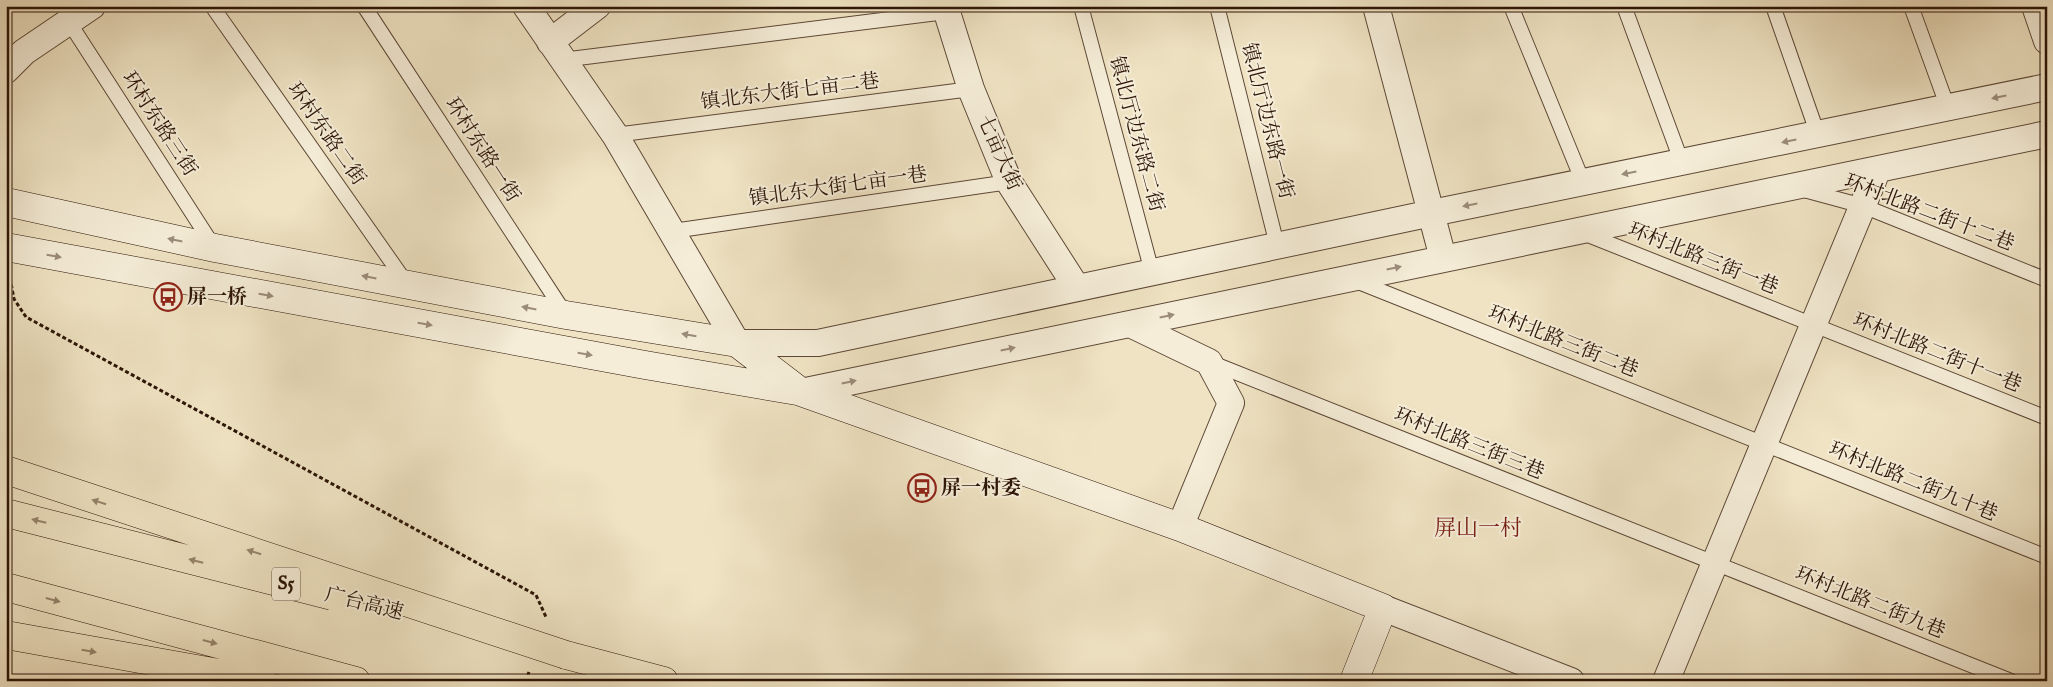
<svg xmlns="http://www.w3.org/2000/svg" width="2053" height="687" font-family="'IM FELL English','Noto Serif SC',serif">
<rect width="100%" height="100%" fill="#efe3c3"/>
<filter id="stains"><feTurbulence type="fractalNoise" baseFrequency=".004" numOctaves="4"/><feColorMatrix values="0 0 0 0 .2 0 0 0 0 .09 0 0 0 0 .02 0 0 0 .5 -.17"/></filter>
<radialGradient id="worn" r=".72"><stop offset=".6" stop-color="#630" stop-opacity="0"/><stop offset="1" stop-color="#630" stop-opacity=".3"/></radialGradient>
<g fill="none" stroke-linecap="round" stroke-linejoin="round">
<defs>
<path id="lane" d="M 212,6 L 407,284
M 364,6 L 566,315
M 1081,6 L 1152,272
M 1217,6 L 1277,245
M 1511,6 L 1583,182
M 1624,6 L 1682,163
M 1773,6 L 1818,135
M 1911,6 L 1948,108
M 69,22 L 214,247
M 562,60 L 946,12
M 615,135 L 971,89
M 1804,190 L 1863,206 L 2047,280
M 673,231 L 1009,182
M 1583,233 L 2047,418
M 1356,281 L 2047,557
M 1212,363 L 2011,681"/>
<path id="street" d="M 526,6 L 615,135 L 737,343 L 818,343 L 1432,213 L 2047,87
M 945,6 L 971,89 L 1009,182 L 1077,288
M 1376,6 L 1443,258
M 2035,6 L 2047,41
M 550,42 L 597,6
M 6,70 L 24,52 L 92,6
M 1130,324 L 1209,362 L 1231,403 L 1180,527
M 801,392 L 2047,134
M 1383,608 L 1571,681
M 1666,681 L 1877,171"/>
<path id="secondary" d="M 6,202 L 215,248 L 566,315 L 737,343 L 801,392 L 1180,527 L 1383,608 L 1354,681
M 6,247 L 645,365 L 797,391"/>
<path id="highway" d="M 6,587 L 356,681
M 6,635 L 263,681
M 566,655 L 664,681"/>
</defs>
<use href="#lane" stroke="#5d4836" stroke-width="16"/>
<use href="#street" stroke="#5d4836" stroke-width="28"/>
<use href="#secondary" stroke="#2c1507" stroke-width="29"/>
<use href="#highway" stroke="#2c1507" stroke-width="29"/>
<path stroke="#2c1507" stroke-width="3" stroke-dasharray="4 2.5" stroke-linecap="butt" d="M 10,278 L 14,299 L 26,317 L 536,595 L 546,617
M 525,681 L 529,672"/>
<use href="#lane" stroke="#f5edd8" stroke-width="14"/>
<use href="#street" stroke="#f5edd8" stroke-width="26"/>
<use href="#secondary" stroke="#f5edd8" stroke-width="28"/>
<use href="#highway" stroke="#efe3c3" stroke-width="28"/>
<defs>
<path id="highway-bridge" d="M 6,470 L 566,655
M 6,513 L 332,596"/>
</defs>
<use href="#highway-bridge" stroke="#2c1507" stroke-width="29" stroke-linecap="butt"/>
<use href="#highway-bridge" stroke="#efe3c3" stroke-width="28"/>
</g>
<defs><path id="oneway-solid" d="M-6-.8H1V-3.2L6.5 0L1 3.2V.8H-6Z" transform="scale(1.25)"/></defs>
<g fill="#9b8c7a">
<use href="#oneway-solid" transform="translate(1999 97) rotate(168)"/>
<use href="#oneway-solid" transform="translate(1789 141) rotate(168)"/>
<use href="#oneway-solid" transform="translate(1629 173) rotate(169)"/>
<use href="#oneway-solid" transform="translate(1470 205) rotate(169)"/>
<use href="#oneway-solid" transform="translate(175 240) rotate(-168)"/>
<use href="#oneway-solid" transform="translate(54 256) rotate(10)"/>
<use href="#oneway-solid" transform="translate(1394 268) rotate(-12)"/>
<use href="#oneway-solid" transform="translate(369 277) rotate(-169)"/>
<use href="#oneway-solid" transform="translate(266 295) rotate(10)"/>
<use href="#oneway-solid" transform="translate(529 308) rotate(-169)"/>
<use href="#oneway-solid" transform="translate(1167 316) rotate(-12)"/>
<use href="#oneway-solid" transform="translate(425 324) rotate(10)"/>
<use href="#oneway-solid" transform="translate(689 335) rotate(-170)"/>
<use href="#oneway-solid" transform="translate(1008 349) rotate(-12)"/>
<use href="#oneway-solid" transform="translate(585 354) rotate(10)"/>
<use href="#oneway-solid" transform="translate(849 382) rotate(-12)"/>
</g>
<g fill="#97866e">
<use href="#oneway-solid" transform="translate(99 502) rotate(-162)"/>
<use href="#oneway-solid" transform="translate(39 521) rotate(-166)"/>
<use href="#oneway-solid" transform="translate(254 552) rotate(-162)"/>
<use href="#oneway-solid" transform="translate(196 561) rotate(-166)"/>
<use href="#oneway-solid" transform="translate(53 600) rotate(15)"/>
<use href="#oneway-solid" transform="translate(210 642) rotate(15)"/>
<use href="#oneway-solid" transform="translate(89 651) rotate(10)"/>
</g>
<defs>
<symbol id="bus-ring" viewBox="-11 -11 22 22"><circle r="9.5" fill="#f5edd8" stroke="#8f2418" stroke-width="1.5"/><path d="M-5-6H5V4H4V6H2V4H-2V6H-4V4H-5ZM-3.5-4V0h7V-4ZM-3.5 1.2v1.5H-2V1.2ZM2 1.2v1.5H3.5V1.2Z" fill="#8f2418"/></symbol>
</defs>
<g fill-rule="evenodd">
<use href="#bus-ring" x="152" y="281" width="32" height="32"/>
<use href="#bus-ring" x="906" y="472" width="32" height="32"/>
</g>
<g text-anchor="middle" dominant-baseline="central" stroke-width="4" stroke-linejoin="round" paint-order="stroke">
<rect fill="#f5edd8" stroke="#685646" stroke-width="1" x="272" y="567.5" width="28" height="33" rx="4"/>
<g font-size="19" font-weight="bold" fill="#2c1507">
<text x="286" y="584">S5</text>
</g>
<g font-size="20" fill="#2c1507" stroke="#f5edd8">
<text transform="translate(790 92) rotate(-7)">镇北东大街七亩二巷</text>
<text transform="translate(1267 121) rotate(76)">镇北厅边东路一街</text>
<text transform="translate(159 124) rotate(57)">环村东路三街</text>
<text transform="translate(326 134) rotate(55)">环村东路二街</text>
<text transform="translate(1136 134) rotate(75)">镇北厅边东路二街</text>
<text transform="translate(482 150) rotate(57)">环村东路一街</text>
<text transform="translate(999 153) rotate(66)">七亩大街</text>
<text transform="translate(838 187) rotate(-8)">镇北东大街七亩一巷</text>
<text transform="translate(1929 213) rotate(21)">环村北路二街十二巷</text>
<text transform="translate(1703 259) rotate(22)">环村北路三街一巷</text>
<text transform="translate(1563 342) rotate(22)">环村北路三街二巷</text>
<text transform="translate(1937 353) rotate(22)">环村北路二街十一巷</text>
<text transform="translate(1469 444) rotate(22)">环村北路三街三巷</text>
<text transform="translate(1913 482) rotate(22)">环村北路二街九十巷</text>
<text transform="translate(1870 603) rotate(22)">环村北路二街九巷</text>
<text transform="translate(364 604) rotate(14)">广台高速</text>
</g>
<g font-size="20" font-weight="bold" fill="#2c1507" stroke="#f5edd8" text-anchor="start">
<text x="187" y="297">屏一桥</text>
<text x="941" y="488">屏一村委</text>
</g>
<g font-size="22" fill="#7a1f14" stroke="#f5edd8">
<text x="1478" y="529">屏山一村</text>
</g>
</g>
<rect width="2053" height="687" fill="none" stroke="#efe3c3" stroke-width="25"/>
<rect x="8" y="8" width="2038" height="672" fill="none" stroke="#2c1507" stroke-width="2.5"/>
<rect x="12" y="12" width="2028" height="662" fill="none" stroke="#2c1507"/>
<rect width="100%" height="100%" filter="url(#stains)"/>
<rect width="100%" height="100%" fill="url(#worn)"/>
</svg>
